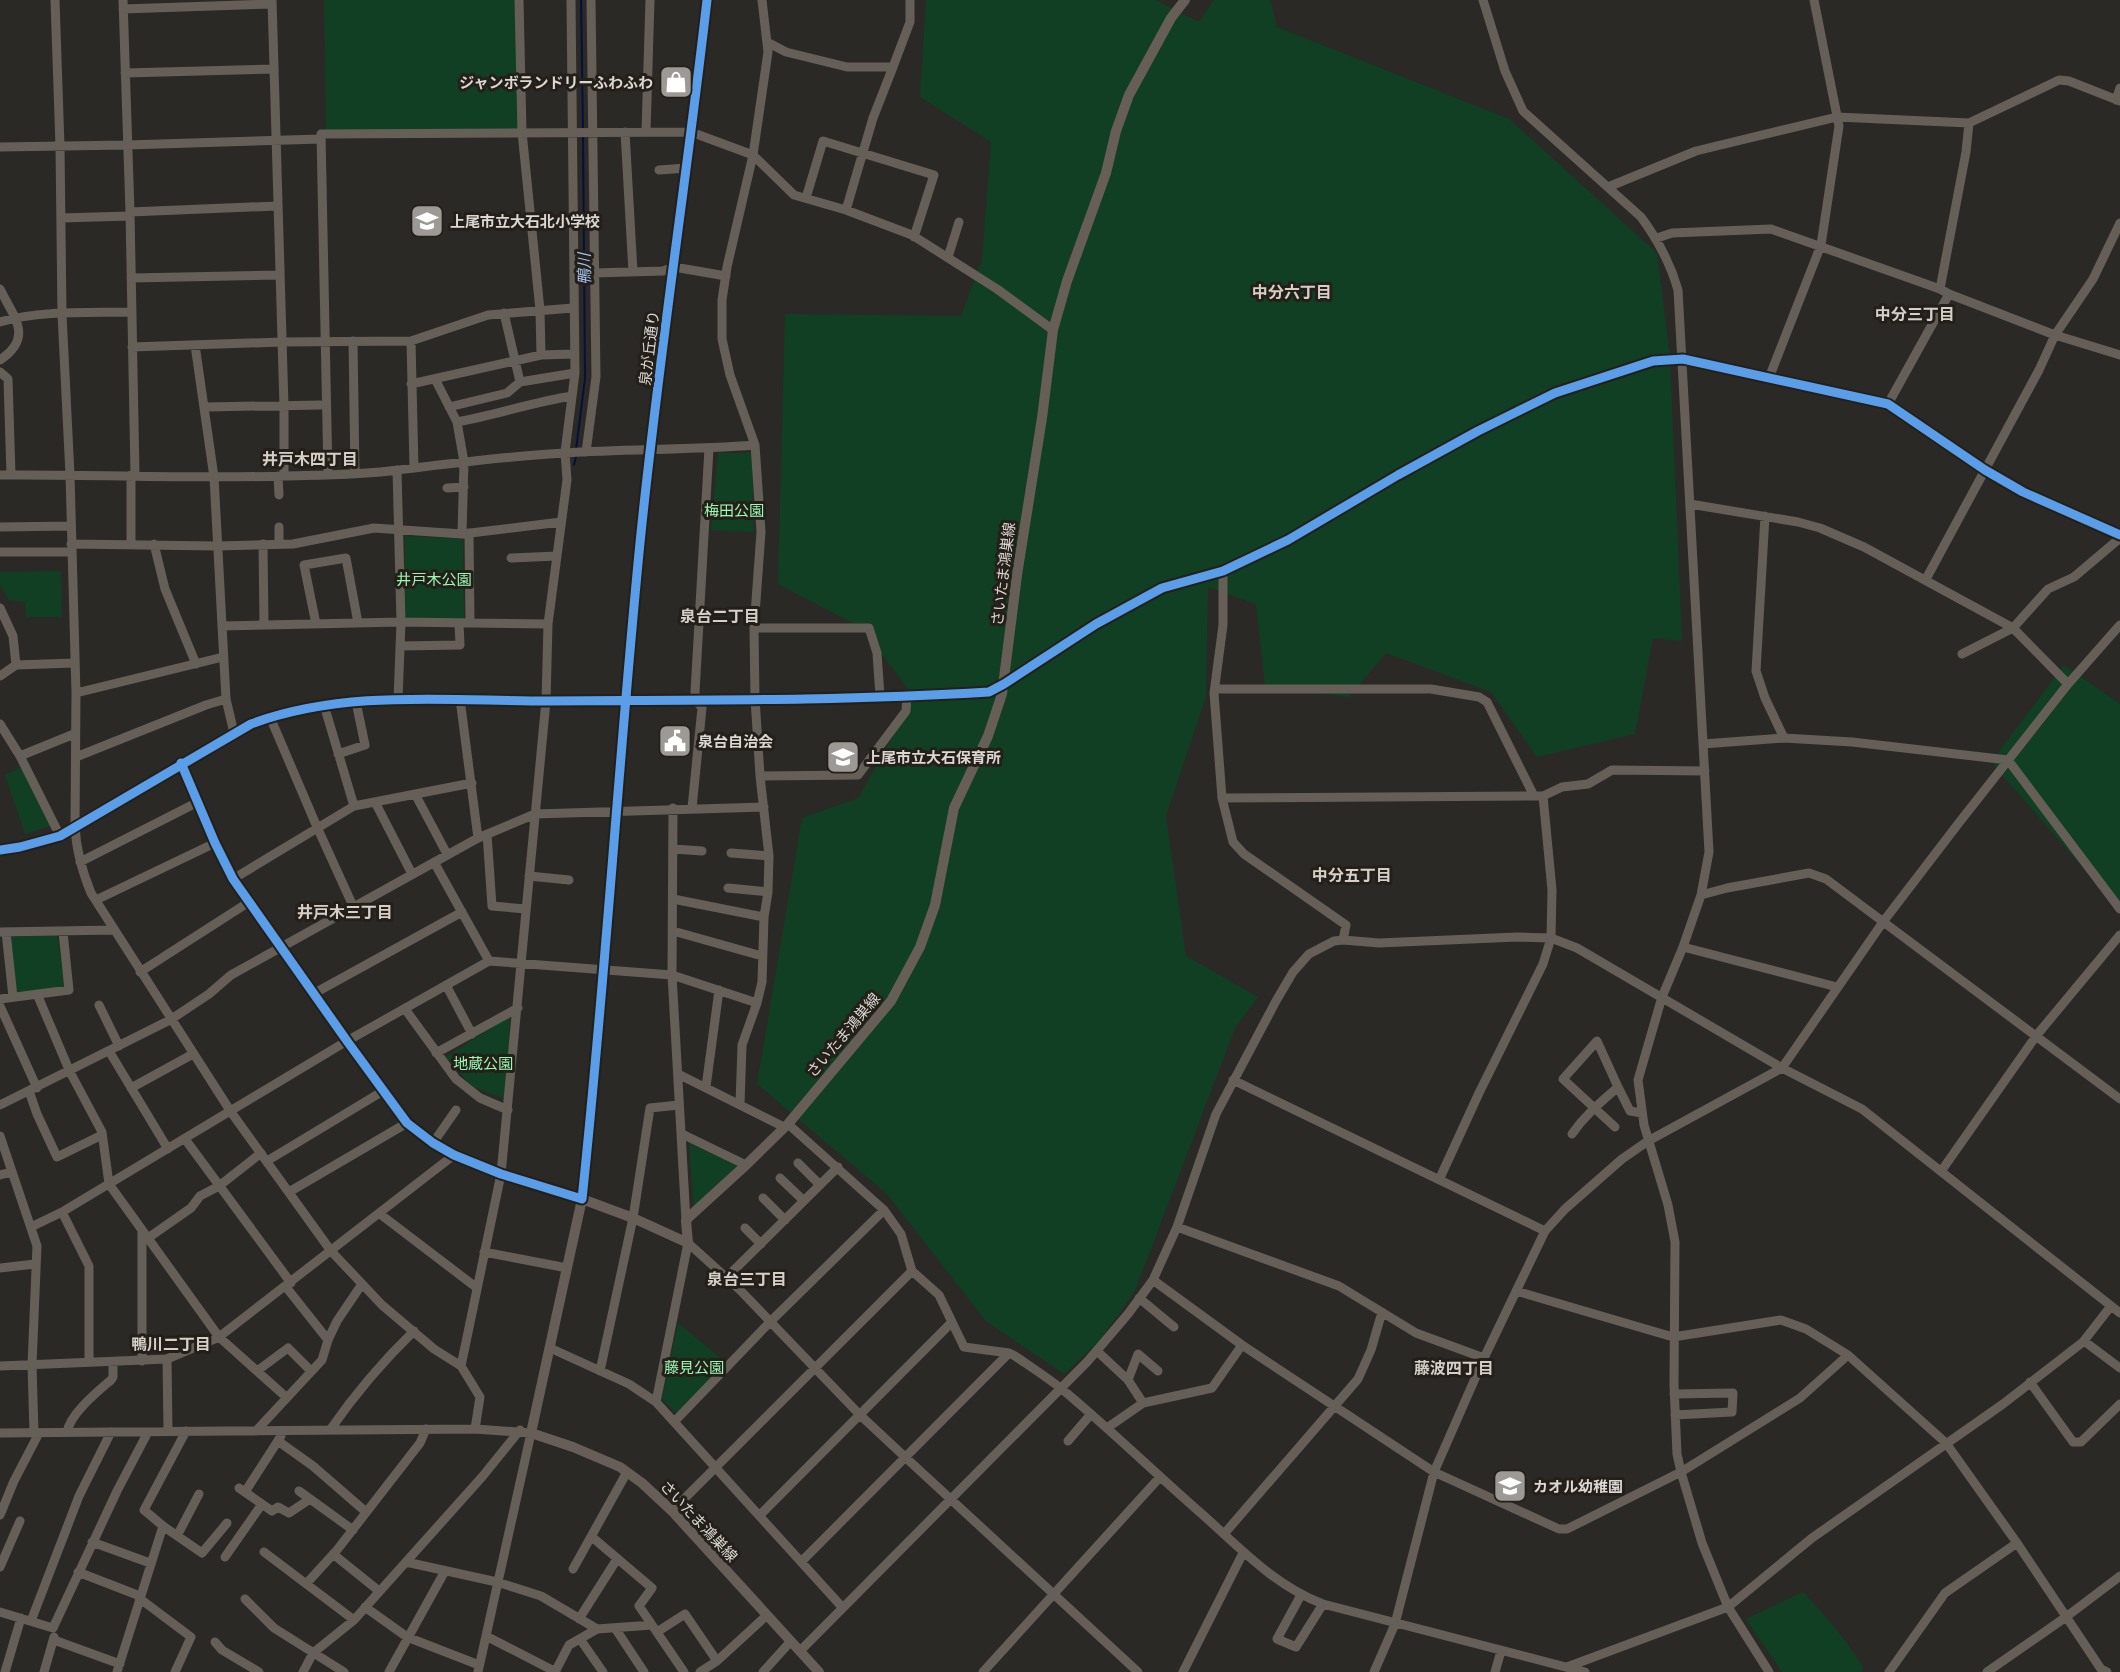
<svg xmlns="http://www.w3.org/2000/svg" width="2120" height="1672" font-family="'Archivo Narrow','Noto Sans JP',sans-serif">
<rect width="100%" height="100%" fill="#2b2926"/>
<path fill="#113f23" d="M 324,0 L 516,0 L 519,129 L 326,131 Z
M 926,0 L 1155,0 L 1199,22 L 1214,0 L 1270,0 L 1277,27 L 1509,119 L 1657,253 L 1670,357 L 1682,641 L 1653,638 L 1635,734 L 1537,757 L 1491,692 L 1386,653 L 1349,697 L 1265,686 L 1256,604 L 1208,587 L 1206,697 L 1166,816 L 1186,956 L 1258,997 L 1235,1028 L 1135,1291 L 1099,1341 L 1064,1374 L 986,1321 L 887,1194 L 757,1084 L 802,818 L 858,798 L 915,698 L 862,628 L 778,584 L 785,314 L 961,316 L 982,260 L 991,142 L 920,97 Z
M 718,453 L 752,453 L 754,532 L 711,530 Z
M 405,536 L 463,539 L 464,619 L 404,620 Z
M 61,571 L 62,617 L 26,617 L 25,602 L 9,600 L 0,585 L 0,572 Z
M 2064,665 L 2120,704 L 2120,905 L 2118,908 L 1991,762 Z
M 22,767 L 51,826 L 25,834 L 5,775 Z
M 57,935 L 65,987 L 17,993 L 10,937 Z
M 510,1016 L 507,1099 L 472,1087 L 446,1057 Z
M 689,1143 L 741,1167 L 694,1211 Z
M 678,1323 L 728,1364 L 683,1419 L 662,1399 Z
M 1803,1592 C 1825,1615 1846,1639 1863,1667 L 1862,1672 L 1782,1672 L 1746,1619 Z"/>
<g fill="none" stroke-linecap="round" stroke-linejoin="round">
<path stroke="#04113f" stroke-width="2" d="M 581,0 L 583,130
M 576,450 L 585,378 L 583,135
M 574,465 L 576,456"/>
<path stroke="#665f58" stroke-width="9" d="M 55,0 L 60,146 L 62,314 L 70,475 L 76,693 L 75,826 C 76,850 82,871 91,893 L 231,1112 L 331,1251 L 382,1305 L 434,1349 L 461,1366 L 480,1397 L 475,1429
M 123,0 L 130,212 L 135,475
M 272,0 L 284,406 L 284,476
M 519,0 L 522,132 L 540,310 L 541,355
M 1483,0 L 1505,71 L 1523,111 L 1641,217 C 1658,240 1670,262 1678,290 L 1709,852 L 1701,895 L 1683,947 L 1662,997 L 1638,1080 L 1644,1125 L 1668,1205 L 1675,1242 L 1674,1385 L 1677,1454 L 1681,1472 L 1702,1543 L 1728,1607 L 1769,1672
M 123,9 L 272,4
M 767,42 L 786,52 L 847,67 L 893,67 L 910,22 L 910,0
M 125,73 L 274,69
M 2116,100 L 2120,88
M 625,132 L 633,272
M 646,132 L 650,0
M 0,147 L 127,145 L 321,139
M 659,170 L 687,168
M 1608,187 L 1696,151 L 1837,117 L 1969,123 L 2059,80 L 2069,81 L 2120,101
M 806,198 L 823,141 L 934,175 L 914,237
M 846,210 L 873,118 L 893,67
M 130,212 L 277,206
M 61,218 L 130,216
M 1657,238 L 1672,233 L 1771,229 L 1940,289 L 1949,294 L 2055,335 L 2120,355
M 948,257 L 959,222
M 594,273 L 663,271 L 674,267 L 726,276
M 131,278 L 280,275
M 0,289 C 14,318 34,337 0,360
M 1940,289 L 1966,152 L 1969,123
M 504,313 L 520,382
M 0,322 C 41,310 88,313 131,312
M 353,341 L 355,473
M 411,341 L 414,468
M 195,345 L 214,477 L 226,699 L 234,733
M 132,347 L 282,342 L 411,341 L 488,315 L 573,308
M 0,372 L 8,379 L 11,475
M 1769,378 L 1821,245 L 1839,126 L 1814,0
M 435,379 L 457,422 L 464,462 L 462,534
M 411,384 L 541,355 L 574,354
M 1888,404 L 1949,294
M 205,407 L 320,405
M 449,407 L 507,393 L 520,382 L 575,373
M 457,422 C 496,415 533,402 572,396
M 586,452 L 596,377 L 591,0
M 397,470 L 401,622 L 398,700
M 0,475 C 95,474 190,479 285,476 C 323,475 361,475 398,470 C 454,463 509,456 565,453 C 628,449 692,450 755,445
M 131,475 L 131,543
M 328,475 L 321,134 L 691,132 L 753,155 L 794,195 L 846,210 L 912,235 L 997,289 L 1053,330
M 278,476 L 279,495
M 447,488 L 464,487
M 1690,504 L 1798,522 L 1820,528 L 1864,547 L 2013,628 L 2068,684
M 1765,516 L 1756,671 L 1765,698 L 1784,738
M 0,527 L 71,526
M 469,533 L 470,623
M 71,544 L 217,546 L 293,544 L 374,528 L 462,534 L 561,522
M 154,544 L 165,589 L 196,664
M 263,544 L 264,625
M 279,544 L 279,527
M 0,552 L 72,552
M 511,558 L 557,556
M 1223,571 L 1223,625 L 1214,693 L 1222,798 L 1233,842 L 1244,854 L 1346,925 L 1343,940
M 1926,579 L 2039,370 L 2055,335 L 2093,279 L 2120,223
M 0,608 L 13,636 L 16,665 L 74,663
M 316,624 L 304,565 L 346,558 L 358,623
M 222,626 L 401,622 L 548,624
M 754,628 L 869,628 L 877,653 L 880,696
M 400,646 L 460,645 L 459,623
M 1962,654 L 2013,628 L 2048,589 L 2074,577 L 2120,538
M 0,676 L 16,665
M 1215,689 L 1431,689 L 1479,697 L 1487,702 L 1534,796
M 76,693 L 223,657
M 460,699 L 478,838
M 324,705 L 354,806
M 270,717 L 317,827 L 353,906
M 0,724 L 20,756 L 60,836
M 1703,744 L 1784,738 L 1852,742 L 2008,760 L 2120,909
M 338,754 L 365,745 L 356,702
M 20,756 L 74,734
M 76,757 L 206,705 L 226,699
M 181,763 L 215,843 L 233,879 L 347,1041 L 407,1123 L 433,1143 L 454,1155 L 501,1174 L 582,1199 C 605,984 618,768 639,553 C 657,368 686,185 707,0
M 760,776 L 858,775 L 906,711 L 907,696
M 415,794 L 447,854
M 1222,798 L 1543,796 L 1562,787 L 1588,784 L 1612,770 L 1705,771
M 375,802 L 412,874
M 673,808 L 672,975 L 686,1221
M 692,808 L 702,708 L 696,700 L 695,692 L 709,448
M 487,834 L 492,906 L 526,909
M 673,849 L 702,851
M 0,850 L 20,847 L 60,836 L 251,724 C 345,689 449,701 548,701 C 695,700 842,701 989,692 L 1004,684 L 1096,624 L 1162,588 L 1223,571 L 1288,540 L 1398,475 L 1478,431 L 1555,393 L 1653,361 L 1683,359 L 1888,404 L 1985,470 L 2023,492 L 2120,535
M 731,853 L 769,856
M 80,862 L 198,802
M 434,862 L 489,961
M 529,876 L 569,880
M 233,879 L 354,806 L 472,783
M 728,888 L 768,892
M 1701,895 L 1727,888 L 1809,873 L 1826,879 L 2120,1099
M 673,899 L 764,917
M 96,900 L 215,843
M 673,931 L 762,956
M 0,932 L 114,930
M 6,932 L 13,997
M 1683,947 L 1837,987
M 140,972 L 249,902
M 446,985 L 472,1034
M 37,994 L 70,1072 L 102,1132 L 109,1184 L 219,1337 L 286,1397
M 313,994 L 462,912
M 0,999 L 69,990 L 63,932
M 99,1005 L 119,1046
M 0,1006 L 37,1088
M 405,1009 L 456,1079 L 480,1098 L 508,1110
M 109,1051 L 168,1149
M 436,1053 L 518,1008
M 678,1074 L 784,1127
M 1233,1080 L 1545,1231
M 706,1087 L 719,990
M 1618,1087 L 1630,1111 L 1642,1113
M 131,1088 L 193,1054
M 29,1091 L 37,1114 L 57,1157 L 102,1135
M 740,1104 L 742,1045 L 757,1003 L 762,982 L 764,917 L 768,892 L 769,856 L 760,776 L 755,699 L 754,628 L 761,532 L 755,445 L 730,375 L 722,339 L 722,300 L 727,267 L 753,155 L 768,52 L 762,0
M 0,1105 L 170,1020 L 209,994 L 231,975 L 478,838 L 535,814 L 764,807
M 788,1124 L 884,1210 L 901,1234 L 912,1271 L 939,1295 L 964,1347 L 1009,1353 L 1015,1356 C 1031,1367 1048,1378 1063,1390 C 1111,1430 1156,1474 1203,1515 C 1240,1548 1275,1586 1323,1604 L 1585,1672
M 682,1134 L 746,1165
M 1572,1134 C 1585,1115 1601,1102 1618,1087 L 1597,1041 L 1563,1079 L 1615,1127
M 0,1136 L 37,1246 L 32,1365 L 34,1433
M 185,1139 L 291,1283
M 433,1143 L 456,1110
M 267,1161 L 383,1091
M 798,1163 L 820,1185
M 1942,1170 L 2036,1036 L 2120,935
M 0,1175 L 12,1172
M 780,1178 L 804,1201
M 1439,1180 L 1479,1093 L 1543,964 L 1551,938 L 1552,890 L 1543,796
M 289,1192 L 407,1123
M 763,1198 L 785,1220
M 62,1212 L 89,1266 L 89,1362
M 380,1214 L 477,1288
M 31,1227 L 62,1212 L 347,1041 L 489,961 L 672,975 L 757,1003
M 1177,1227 L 1339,1286 L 1416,1333 L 1484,1358
M 745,1228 L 761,1244
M 148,1238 L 191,1208 L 200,1196 L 219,1186 L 261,1153
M 688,1243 L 740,1290 L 860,1415 L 905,1457 L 1138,1672
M 484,1252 L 567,1268
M 0,1268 L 35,1264
M 726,1278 L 838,1167
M 1153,1280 L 1242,1345 L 1434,1472 L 1559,1529 L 1567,1529 L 1681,1472 L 1800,1398 L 1848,1355
M 286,1287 L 328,1340
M 1516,1291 L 1673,1337 L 1781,1320 L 1806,1329 L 1848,1355 L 1946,1443 L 2017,1543 L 2101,1669 L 2107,1672
M 1139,1298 L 1174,1327
M 2084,1341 L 2120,1368
M 550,1348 L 629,1384 L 656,1402 L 842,1607
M 1097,1351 L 1128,1380 L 1143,1403
M 167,1359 L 168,1431
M 142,1361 L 142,1230
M 0,1366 L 167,1359 L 219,1337 L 454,1155
M 461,1366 L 501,1174 L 546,701 L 548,624 L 567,480 L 565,452 L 575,373 L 571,0
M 257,1371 L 288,1348 L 311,1371
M 600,1371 L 633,1218 L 650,1108 L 679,1105
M 1128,1380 L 1138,1354 L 1158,1371
M 2030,1382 L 2073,1442 L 2081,1442 L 2120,1404
M 1674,1394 L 1733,1393 L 1732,1412 L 1675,1415
M 656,1402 L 688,1243
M 675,1421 L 770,1322 L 884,1210
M 1107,1428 L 1143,1403 L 1212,1388 L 1242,1345
M 330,1430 C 355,1394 382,1362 414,1331
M 186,1431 L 144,1510 L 163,1526 L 202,1553 L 227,1523
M 256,1431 L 322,1360 L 328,1340 L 337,1321 L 362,1284
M 67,1432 C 71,1413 96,1393 111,1380 L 113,1377 L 113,1362
M 0,1433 L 475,1429 L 531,1433 L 478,1672
M 278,1441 L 313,1466 L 366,1512
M 1068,1441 L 1091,1414
M 239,1488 L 272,1511 L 278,1507 L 289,1513 L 310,1499
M 299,1491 L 353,1530
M 245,1492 L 281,1436
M 672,1511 L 912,1271
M 0,1515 L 14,1481 L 39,1433
M 760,1515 L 951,1323
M 1224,1534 L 1358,1379 L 1371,1350 L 1382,1312
M 177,1536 L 199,1494
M 592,1537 L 652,1588 L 639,1606 L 652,1625
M 92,1542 L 150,1563
M 264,1552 L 354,1620
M 333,1554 L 379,1591
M 225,1557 L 262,1504
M 406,1562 L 497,1582 L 541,1596 L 597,1629
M 801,1562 L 1009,1353
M 0,1567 L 20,1521
M 573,1569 L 627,1472
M 78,1572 L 140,1596
M 306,1584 L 337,1550 L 420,1443 L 426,1429
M 1301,1595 L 1277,1639 L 1296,1647 L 1323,1604
M 139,1598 L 191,1637 L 175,1672
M 245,1599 L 274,1628 L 344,1672
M 365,1607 L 407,1637 L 479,1665
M 0,1612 L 53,1628 L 117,1491 L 148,1432
M 579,1619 L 617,1559
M 31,1621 L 79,1496 L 111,1432
M 615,1628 L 644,1672
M 657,1632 L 685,1614 L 717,1661
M 486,1636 L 556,1672
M 580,1639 L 603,1672
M 54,1640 L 120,1664
M 215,1642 L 222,1650 L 259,1672
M 800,1651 L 1087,1362 L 1128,1314 L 1153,1280 L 1177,1227 L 1216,1114 L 1276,1001 L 1293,972 L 1309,954 L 1334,941 L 1343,940 L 1379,943 L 1517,937 L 1551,938 L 1577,948 L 1782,1068 L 1862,1109 L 2120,1313
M 1567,1667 L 1728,1607 L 1812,1538 L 2003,1404 L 2083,1342 L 2111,1306
M 5,1672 L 21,1618
M 44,1672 L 54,1637
M 117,1672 L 163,1526
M 303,1672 L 313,1653 L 354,1620 L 482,1477 L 520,1430
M 389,1672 L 445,1571
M 555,1672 L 569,1645 L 597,1629 L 652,1625 L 684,1672
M 700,1672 L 717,1661 L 766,1616
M 763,1672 L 791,1641
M 983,1672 L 1160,1477
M 1183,1672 L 1243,1553
M 1374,1672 L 1395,1624 L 1434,1472 L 1484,1358 L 1545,1231 L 1565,1209 L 1622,1159 L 1648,1141 L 1782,1068 L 1883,922 L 1958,824 L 2068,684 L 2120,625
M 1495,1672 L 1501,1651
M 1889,1672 L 1945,1593 L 2017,1543
M 1987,1672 L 2066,1617 L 2120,1576"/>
<path stroke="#675f57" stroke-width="10" d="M 819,1672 L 672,1511 L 642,1483 L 620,1467 L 573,1447 L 531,1433 L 582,1199 L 633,1218 L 688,1243 L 686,1221 L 689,1217 L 746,1165 L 788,1124 L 829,1075 L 891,1001 L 920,947 L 935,905 L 954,808 L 988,736 L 1002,694 L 1017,575 L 1042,418 L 1053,330 L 1067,281 L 1106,173 L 1116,131 L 1129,95 L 1171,18 L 1185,0"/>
<defs>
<path id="cycleway" d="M 181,763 L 215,843 L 233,879 L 347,1041 L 407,1123 L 433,1143 L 454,1155 L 501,1174 L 582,1199 C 605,984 618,768 639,553 C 657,368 686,185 707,0
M 0,850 L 20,847 L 60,836 L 251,724 C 345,689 449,701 548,701 C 695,700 842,701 989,692 L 1004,684 L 1096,624 L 1162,588 L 1223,571 L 1288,540 L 1398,475 L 1478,431 L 1555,393 L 1653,361 L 1683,359 L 1888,404 L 1985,470 L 2023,492 L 2120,535"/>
</defs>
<use href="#cycleway" stroke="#242019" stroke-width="13"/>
<use href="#cycleway" stroke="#5a9eea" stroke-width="9"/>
</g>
<defs>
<symbol id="shop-square" viewBox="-11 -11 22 22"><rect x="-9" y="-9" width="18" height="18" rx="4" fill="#9d9a96" stroke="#242019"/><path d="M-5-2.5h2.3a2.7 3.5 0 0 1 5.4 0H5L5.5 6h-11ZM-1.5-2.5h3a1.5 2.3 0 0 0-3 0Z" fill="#fff"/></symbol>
<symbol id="school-square" viewBox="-11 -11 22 22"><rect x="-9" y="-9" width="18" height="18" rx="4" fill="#9d9a96" stroke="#242019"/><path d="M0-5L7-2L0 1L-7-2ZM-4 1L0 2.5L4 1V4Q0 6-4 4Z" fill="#fff"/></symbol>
<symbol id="civic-square" viewBox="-11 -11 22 22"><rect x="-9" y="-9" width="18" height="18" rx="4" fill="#9d9a96" stroke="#242019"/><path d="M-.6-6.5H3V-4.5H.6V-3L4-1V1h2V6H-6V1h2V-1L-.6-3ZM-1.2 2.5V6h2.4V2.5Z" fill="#fff"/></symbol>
</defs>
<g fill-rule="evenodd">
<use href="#shop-square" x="657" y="63" width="38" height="38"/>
<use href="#school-square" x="408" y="202" width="38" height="38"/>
<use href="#civic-square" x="656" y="722" width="38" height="38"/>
<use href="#school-square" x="824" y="738" width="38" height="38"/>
<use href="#school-square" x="1491" y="1467" width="38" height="38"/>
</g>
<g text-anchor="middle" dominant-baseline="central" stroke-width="6" stroke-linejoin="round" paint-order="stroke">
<g font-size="15" font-weight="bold" fill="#dbd7d3" stroke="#242019" text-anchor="start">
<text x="653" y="82" text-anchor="end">ジャンボランドリーふわふわ</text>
<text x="450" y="221">上尾市立大石北小学校</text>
<text x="698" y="741">泉台自治会</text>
<text x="866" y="757">上尾市立大石保育所</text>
<text x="1533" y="1486">カオル幼稚園</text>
</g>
<g font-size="15" fill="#dbd7d3" stroke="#242019">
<text transform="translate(649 348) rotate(-83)">泉が丘通り</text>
<text transform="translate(1003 574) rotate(-83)">さいたま鴻巣線</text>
<text transform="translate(843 1035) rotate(-50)">さいたま鴻巣線</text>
<text transform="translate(699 1521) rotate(47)">さいたま鴻巣線</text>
</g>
<g font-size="15" fill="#9af8b3" stroke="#242019">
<text x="734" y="510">梅田公園</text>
<text x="434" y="579">井戸木公園</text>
<text x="483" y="1063">地蔵公園</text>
<text x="694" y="1367">藤見公園</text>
</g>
<g font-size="16" font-style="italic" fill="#a5c3f5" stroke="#242019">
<text transform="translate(584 269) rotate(-91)">鴨川</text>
</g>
<g font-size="16" font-weight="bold" fill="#d5cfc7" stroke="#242019">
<text x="1292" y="292">中分六丁目</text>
<text x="1915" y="314">中分三丁目</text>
<text x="310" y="459">井戸木四丁目</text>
<text x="720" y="616">泉台二丁目</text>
<text x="1352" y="875">中分五丁目</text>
<text x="345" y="912">井戸木三丁目</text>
<text x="747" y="1279">泉台三丁目</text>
<text x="171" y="1344">鴨川二丁目</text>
<text x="1454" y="1368">藤波四丁目</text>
</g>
</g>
</svg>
